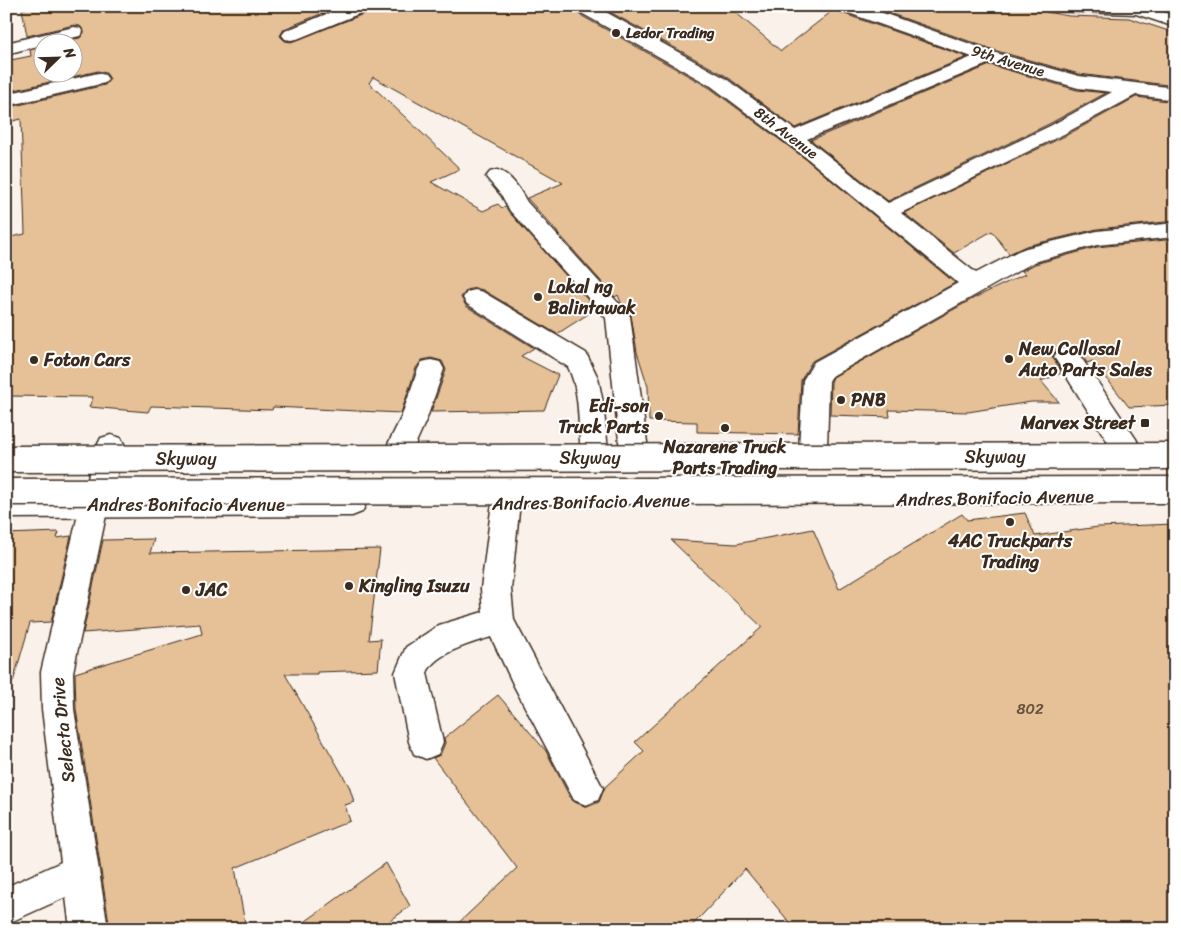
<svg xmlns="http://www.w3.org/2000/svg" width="1181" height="935" font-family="Sriracha,sans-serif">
<rect width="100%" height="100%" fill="#faf2ea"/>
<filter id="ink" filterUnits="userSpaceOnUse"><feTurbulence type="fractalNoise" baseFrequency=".02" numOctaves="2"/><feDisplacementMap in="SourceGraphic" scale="10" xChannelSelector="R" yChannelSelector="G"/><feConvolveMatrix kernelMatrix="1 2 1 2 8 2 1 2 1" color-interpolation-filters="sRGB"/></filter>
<g filter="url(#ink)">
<path fill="#e6c097" stroke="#3b2a1e" d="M 36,6 L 340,6 L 284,29 L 280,36 L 285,41 L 291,42 L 369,12 L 373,6 L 571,6 L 575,12 L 710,88 L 807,160 L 955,283 L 812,361 L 801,380 L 798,434 L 697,432 L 697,422 L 649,421 L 648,387 L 637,352 L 631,315 L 621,303 L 618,295 L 615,297 L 527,198 L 563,183 L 373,77 L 369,83 L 460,169 L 431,182 L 483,211 L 498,204 L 502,208 L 505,206 L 509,212 L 596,309 L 557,334 L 483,290 L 475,288 L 467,290 L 461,297 L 466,306 L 534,348 L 521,356 L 558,375 L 544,410 L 431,412 L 446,370 L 442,361 L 431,358 L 422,360 L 416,368 L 401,413 L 273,407 L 272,410 L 151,406 L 148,412 L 89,407 L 93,397 L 6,396 L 6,238 L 25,234 L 21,119 L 6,123 L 6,108 L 105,85 L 110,79 L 106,73 L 98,71 L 6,92 L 6,61 L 31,56 L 30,50 L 42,47 L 42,72 L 72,72 L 72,42 L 60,42 L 80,38 L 84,31 L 80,26 L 74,25 L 27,36 L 22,9 Z
M 599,6 L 728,6 L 781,51 L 836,8 L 839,12 L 967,57 L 795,128 L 726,76 Z
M 869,6 L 1035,6 L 1042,8 L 1046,12 L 1069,16 L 1129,18 L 1175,33 L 1175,86 L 1079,74 L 997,51 Z
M 990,65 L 1077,90 L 1106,93 L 1049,124 L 888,201 L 811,140 Z
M 1136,97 L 1175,102 L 1175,221 L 1097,229 L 1026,246 L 1009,254 L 992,231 L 954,253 L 904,213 L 1065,136 Z
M 1175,239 L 1175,405 L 1129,407 L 1093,361 L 1087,363 L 1078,349 L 1067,346 L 1058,348 L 1052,356 L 1062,373 L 1041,381 L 1059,402 L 1031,402 L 968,412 L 889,410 L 890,417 L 830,415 L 831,382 L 833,377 L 976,297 L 1025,274 L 1022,271 L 1035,264 L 1097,247 Z
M 1025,513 L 1035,536 L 1098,527 L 1175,524 L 1175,929 L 795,929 L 745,869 L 689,929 L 452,929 L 517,868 L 433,758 L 440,755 L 445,743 L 444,738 L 498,695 L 546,751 L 572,801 L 587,807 L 599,802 L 605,787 L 644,751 L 635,742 L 762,627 L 671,540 L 736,544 L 813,529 L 839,589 L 962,514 L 967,520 Z
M 59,532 L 57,538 L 71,536 L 51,622 L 30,623 L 13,682 L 6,681 L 6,534 Z
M 154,539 L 150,553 L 380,549 L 369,640 L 381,639 L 378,670 L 317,672 L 317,674 L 285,674 L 349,786 L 354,802 L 345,805 L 350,821 L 235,868 L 246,929 L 110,929 L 76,709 L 75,673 L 202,634 L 200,624 L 83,633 L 103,540 Z
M 386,863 L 410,906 L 379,929 L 295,929 Z"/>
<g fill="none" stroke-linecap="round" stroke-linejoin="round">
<defs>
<path id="minor" d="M 346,6 L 371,6 L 368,10 L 297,39 L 291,40 L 285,39 L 282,35 L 285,31 Z
M 573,6 L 595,6 L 725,78 L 795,130 L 972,57 L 840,10 L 837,6 L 863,6 L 996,53 L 1079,76 L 1175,88 L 1175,100 L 1136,95 L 1064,134 L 901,213 L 976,273 L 1018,251 L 1026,248 L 1097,231 L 1175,223 L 1175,237 L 1097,245 L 1034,262 L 832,376 L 829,381 L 827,449 L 823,457 L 813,460 L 803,457 L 799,449 L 803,380 L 814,362 L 958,283 L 808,159 L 711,86 L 576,10 ZM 990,63 L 1078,88 L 1112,92 L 1050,126 L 888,203 L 807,139 Z
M 1043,6 L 1147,6 L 1175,16 L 1175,27 L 1136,14 L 1052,11 L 1046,10 Z
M 74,27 L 80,28 L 83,32 L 80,36 L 54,42 L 42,42 L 42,45 L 6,54 L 6,43 Z
M 98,73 L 105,75 L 108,79 L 105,83 L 6,106 L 6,94 Z
M 497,170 C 511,174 520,190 527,202 L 630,316 L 648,450 L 644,458 L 634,461 L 624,458 L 620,450 L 606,318 L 510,211 L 502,196 L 486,177 L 490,172 Z
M 475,290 L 483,292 L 586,353 L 598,378 L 603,403 L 608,450 L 604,458 L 594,461 L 584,458 C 579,448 580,437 579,426 C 578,406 577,385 568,367 L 467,304 L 463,298 L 467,292 Z
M 1067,348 L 1076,350 L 1136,439 L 1140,447 L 1136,455 L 1126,458 L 1116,455 L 1054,357 L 1058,350 Z
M 431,360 L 440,362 L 444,369 L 427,418 L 410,456 L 400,459 L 390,456 L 386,448 L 401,418 L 418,369 L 422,362 Z
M 111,435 L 121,438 L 125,446 L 108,506 L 73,672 L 74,709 L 108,929 L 70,929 L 66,897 L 6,924 L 6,887 L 61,862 L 42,709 L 41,672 L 80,506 L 97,446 L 101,438 Z
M 506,490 L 516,494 L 520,502 L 511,589 L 514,620 L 603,788 L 598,800 L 586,805 L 574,800 L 514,686 L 491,637 C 472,643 434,653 427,673 L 443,742 L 438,754 L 426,759 L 414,754 L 409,742 L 395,673 L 406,647 L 439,625 L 483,612 L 481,589 L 492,502 L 496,494 Z"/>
<path id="major" d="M 352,492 L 362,496 L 366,504 L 362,512 L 352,516 L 6,518 L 6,494 Z"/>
</defs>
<use href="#minor" stroke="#3b2a1e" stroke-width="3"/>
<use href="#major" stroke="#3b2a1e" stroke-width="3"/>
<use href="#minor" fill="#fff" fill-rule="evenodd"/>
<use href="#major" fill="#fff" fill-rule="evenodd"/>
<defs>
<path id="highway-bridge" d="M 6,459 L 1175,456
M 6,492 L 1175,490"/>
</defs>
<use href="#highway-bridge" stroke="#3b2a1e" stroke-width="29" stroke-linecap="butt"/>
<use href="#highway-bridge" stroke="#fff" stroke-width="26"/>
</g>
</g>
<g fill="#3b2a1e" stroke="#fff" stroke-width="2">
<circle cx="616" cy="33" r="5"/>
<circle cx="538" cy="297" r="5"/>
<circle cx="1009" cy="359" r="5"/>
<circle cx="34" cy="360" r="5"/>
<circle cx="841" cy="400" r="5"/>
<circle cx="659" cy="416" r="5"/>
<rect x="1140" y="418" width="10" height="10" rx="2.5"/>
<circle cx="725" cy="428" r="5"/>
<circle cx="1010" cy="522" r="5"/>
<circle cx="349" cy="586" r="5"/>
<circle cx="186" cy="590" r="5"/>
</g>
<g text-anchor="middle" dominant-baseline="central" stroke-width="4" stroke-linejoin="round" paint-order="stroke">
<g font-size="15" font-weight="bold" fill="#3b2a1e" stroke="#fff" text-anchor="start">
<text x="626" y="33">Ledor Trading</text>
</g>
<g font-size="15" fill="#3b2a1e" stroke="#fff">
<text transform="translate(1008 61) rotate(17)">9th Avenue</text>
<text transform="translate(786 133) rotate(37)">8th Avenue</text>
</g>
<g font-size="15" fill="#66503c">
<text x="1030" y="709">802</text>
</g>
<g font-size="18" font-weight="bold" fill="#3b2a1e" stroke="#fff" text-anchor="start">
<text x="548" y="287">Lokal ng<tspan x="548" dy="21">Balintawak</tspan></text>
<text x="1019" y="349">New Collosal<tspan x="1019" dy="21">Auto Parts Sales</tspan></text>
<text x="44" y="360">Foton Cars</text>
<text x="851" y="400">PNB</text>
<text x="649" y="406" text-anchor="end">Edi-son<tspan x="649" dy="21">Truck Parts</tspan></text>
<text x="1135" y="423" text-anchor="end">Marvex Street</text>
<text x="725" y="447" text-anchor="middle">Nazarene Truck<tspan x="725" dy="21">Parts Trading</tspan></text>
<text x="1010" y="541" text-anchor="middle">4AC Truckparts<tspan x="1010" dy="21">Trading</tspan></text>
<text x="359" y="586">Kingling Isuzu</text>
<text x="196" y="590">JAC</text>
</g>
<g font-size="18" fill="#3b2a1e" stroke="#fff">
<text x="995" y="457">Skyway</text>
<text x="590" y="458">Skyway</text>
<text x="186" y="459">Skyway</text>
<text transform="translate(995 498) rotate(-1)">Andres Bonifacio Avenue</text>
<text transform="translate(591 502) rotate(-1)">Andres Bonifacio Avenue</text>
<text x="186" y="505">Andres Bonifacio Avenue</text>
<text transform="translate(63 730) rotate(-96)">Selecta Drive</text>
</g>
</g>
<rect width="1181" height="935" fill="none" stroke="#fff" stroke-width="25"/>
<rect x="12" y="12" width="1156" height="910" fill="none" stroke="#3b2a1e" stroke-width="2" filter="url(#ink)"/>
<g transform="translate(58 58) rotate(67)"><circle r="24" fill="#ffffff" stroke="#b1aaa5"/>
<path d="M0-4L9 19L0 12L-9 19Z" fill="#3b2a1e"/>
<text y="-8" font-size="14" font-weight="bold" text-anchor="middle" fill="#3b2a1e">N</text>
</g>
</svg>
